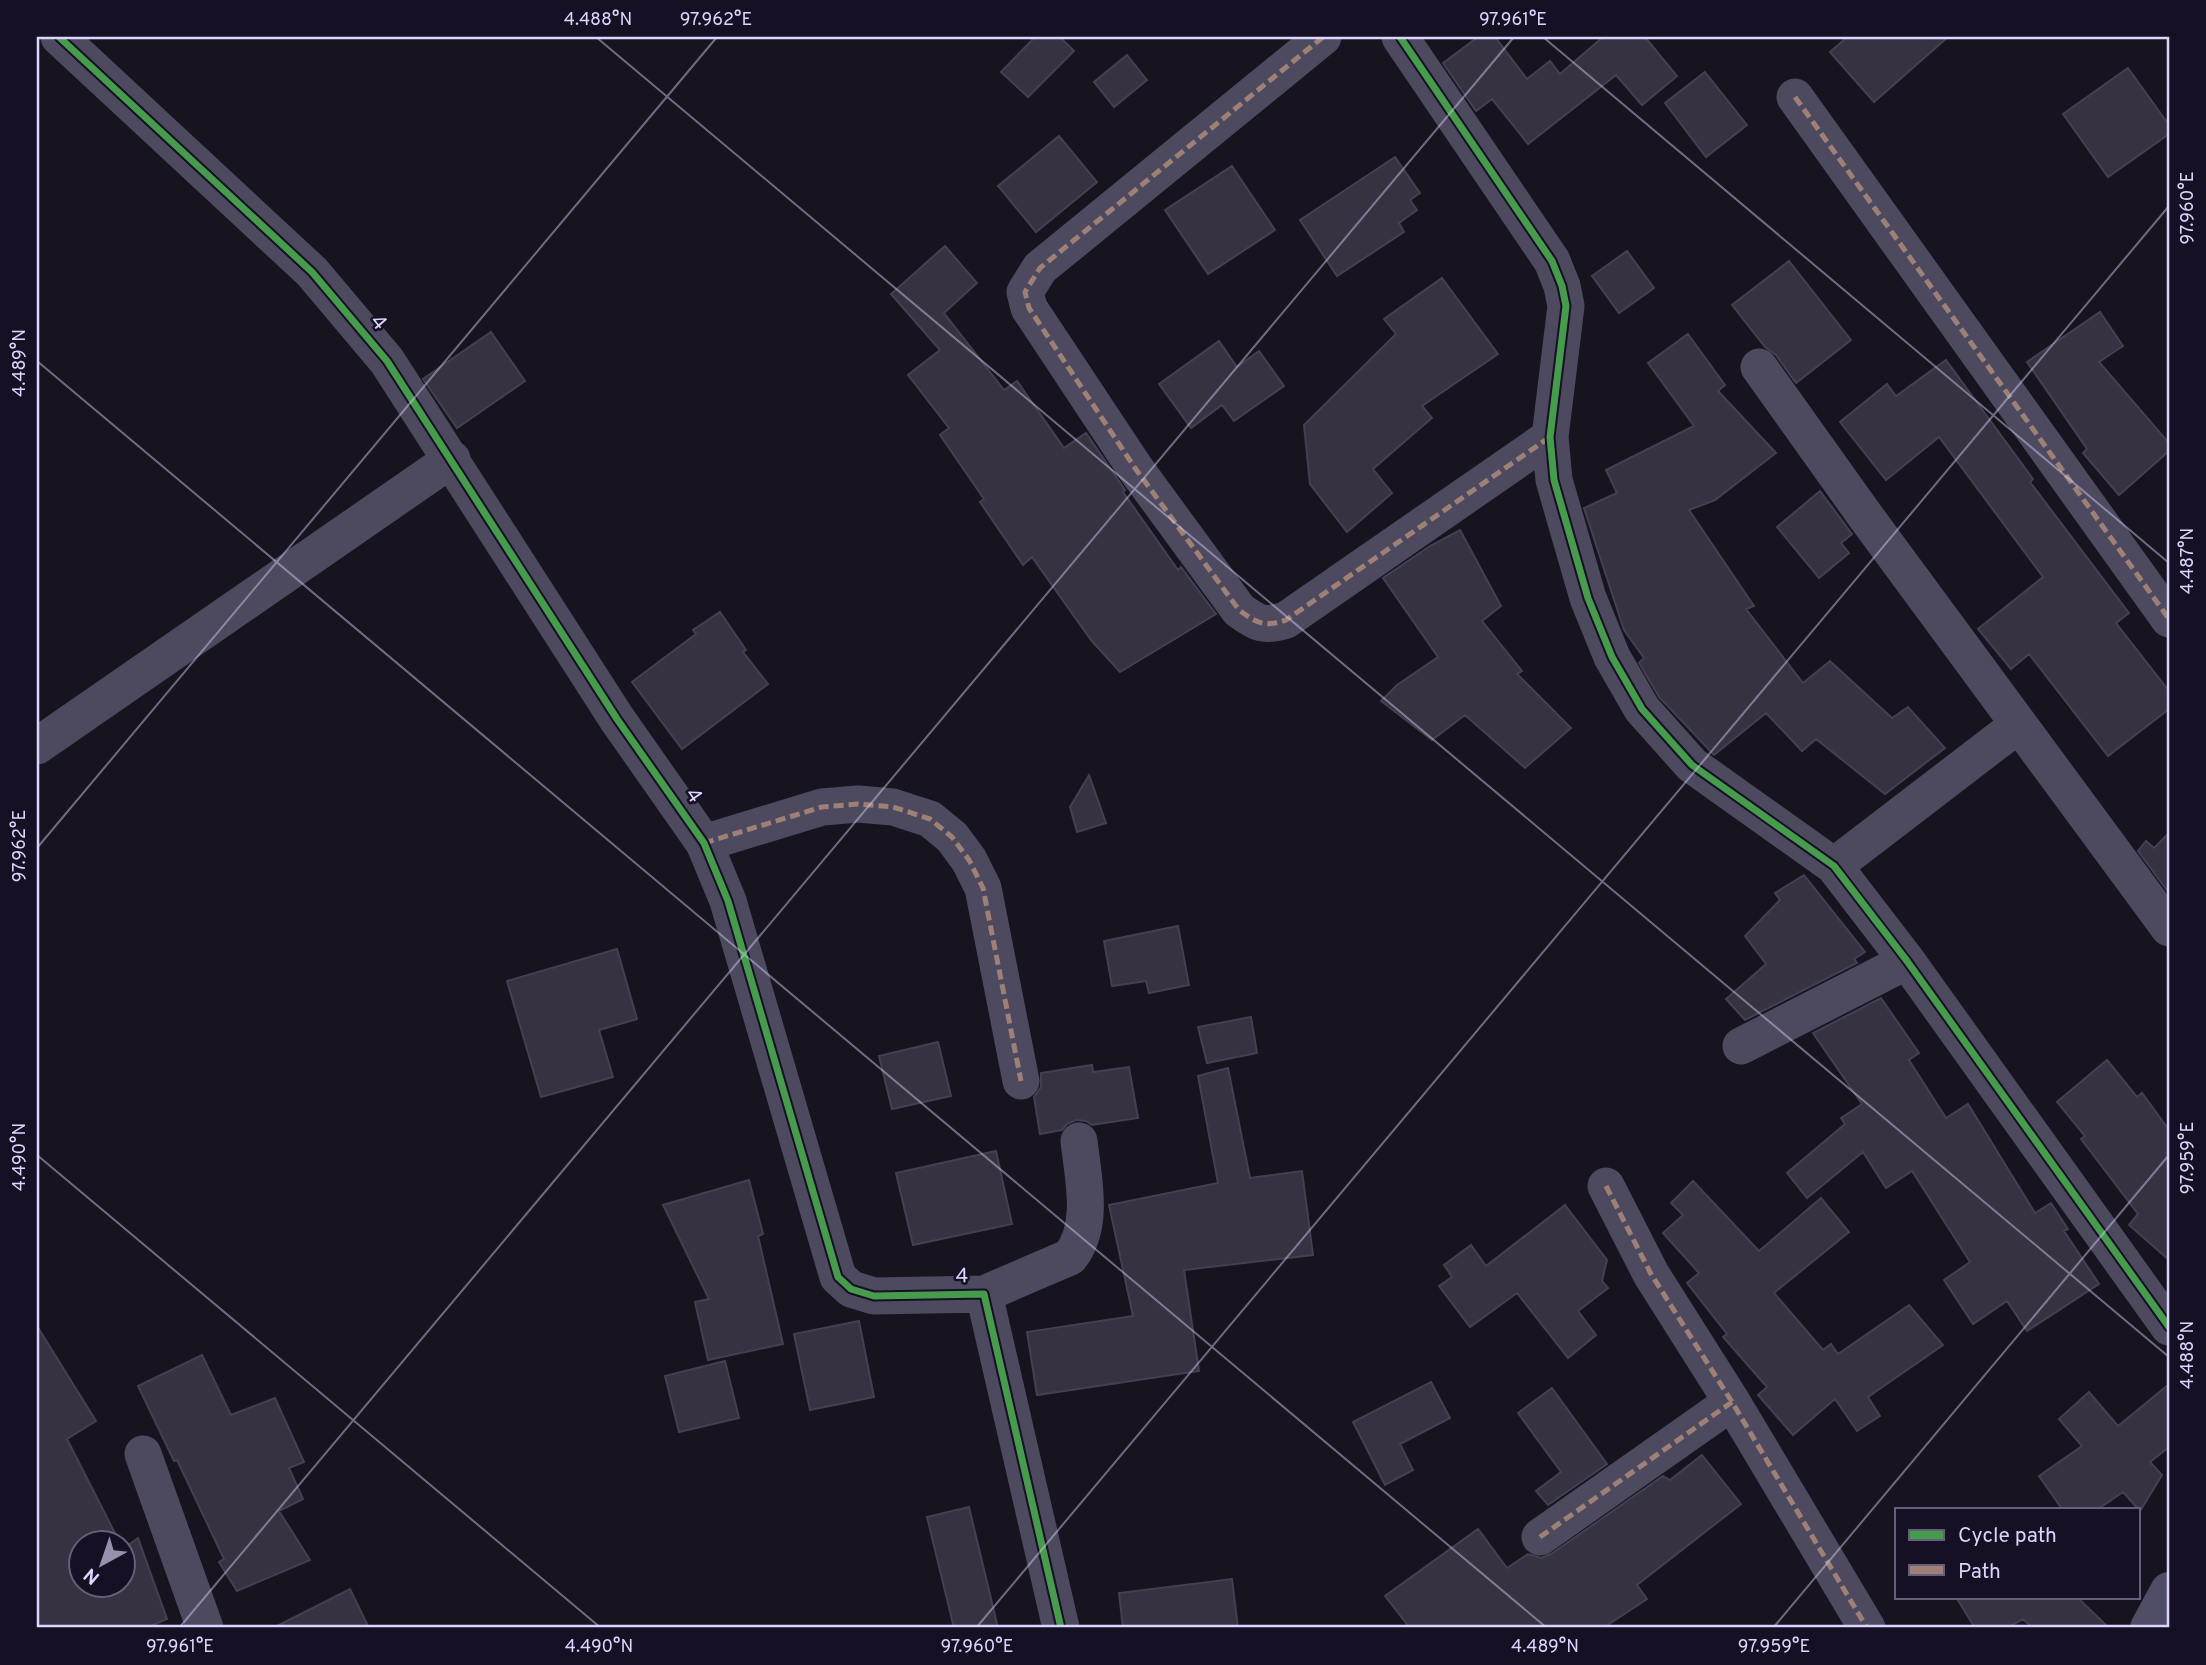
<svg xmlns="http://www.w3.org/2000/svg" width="2206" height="1665" font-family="Overpass,sans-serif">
<rect width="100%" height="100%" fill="#17141f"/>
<path fill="#363241" stroke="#444053" stroke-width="2" d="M 1035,37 L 1060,37 L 1074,51 L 1028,97 L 1001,72 Z
M 1478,37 L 1495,37 L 1527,79 L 1550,61 L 1560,74 L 1603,37 L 1645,37 L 1677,76 L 1642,105 L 1616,75 L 1528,144 L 1492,99 L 1476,111 L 1443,63 Z
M 1847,37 L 1948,37 L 1874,102 L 1830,52 Z
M 1127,55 L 1147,80 L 1114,107 L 1094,82 Z
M 2128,68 L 2169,125 L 2169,134 L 2108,177 L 2063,114 Z
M 1705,72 L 1747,125 L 1706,157 L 1665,103 Z
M 1059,136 L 1097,182 L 1036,232 L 998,186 Z
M 1395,157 L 1420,193 L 1410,200 L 1417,210 L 1399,223 L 1404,232 L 1337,276 L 1300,220 Z
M 1232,166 L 1275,230 L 1208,274 L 1165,210 Z
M 945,246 L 977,283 L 944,313 L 1004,390 L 1017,381 L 1064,448 L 1086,433 L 1125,490 L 1123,492 L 1178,570 L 1181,567 L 1216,614 L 1120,672 L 1091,640 L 1032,557 L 1023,565 L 980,502 L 984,499 L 940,435 L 949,428 L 908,375 L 940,350 L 891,294 Z
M 1627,251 L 1654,288 L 1619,313 L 1592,276 Z
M 1789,261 L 1851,340 L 1796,383 L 1776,355 L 1765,347 L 1732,305 Z
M 1442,278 L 1498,354 L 1422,406 L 1432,418 L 1373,469 L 1392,493 L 1347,532 L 1310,484 L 1304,425 L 1396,334 L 1384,319 Z
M 2100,312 L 2123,346 L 2099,362 L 2169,443 L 2169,451 L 2119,495 L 2083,453 L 2087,449 L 2027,362 Z
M 491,332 L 525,381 L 457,428 L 423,379 Z
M 1688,334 L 1725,385 L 1718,391 L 1776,453 L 1715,500 L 1689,510 L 1754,606 L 1746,609 L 1803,683 L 1830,661 L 1892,718 L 1908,707 L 1945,748 L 1885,794 L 1816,739 L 1802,751 L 1766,713 L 1714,755 L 1659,697 L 1639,663 L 1644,658 L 1624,630 L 1584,508 L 1617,493 L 1606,470 L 1694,426 L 1648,363 Z
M 1219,341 L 1237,367 L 1259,351 L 1284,386 L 1234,421 L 1222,405 L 1191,428 L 1159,384 Z
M 1946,360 L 2033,479 L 2030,482 L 2129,613 L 2116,623 L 2169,691 L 2169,709 L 2108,756 L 2029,654 L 2011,669 L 1978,629 L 2043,577 L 1939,437 L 1886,480 L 1840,422 L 1887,384 L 1896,396 Z
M 1820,491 L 1852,534 L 1841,543 L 1849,553 L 1819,578 L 1777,527 Z
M 1460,530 L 1501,606 L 1482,621 L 1522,671 L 1517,674 L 1571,728 L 1525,768 L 1465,715 L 1432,740 L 1381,701 L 1397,685 L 1438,657 L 1383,578 L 1430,546 Z
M 720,612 L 746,650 L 743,652 L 768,684 L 682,749 L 632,682 L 696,634 L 693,630 Z
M 1089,775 L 1106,823 L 1077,832 L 1070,807 Z
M 2169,833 L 2169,893 L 2138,851 L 2146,841 L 2154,848 Z
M 1804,875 L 1865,952 L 1854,959 L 1857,963 L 1745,1020 L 1726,999 L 1766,964 L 1745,936 L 1780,900 L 1775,893 Z
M 1178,926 L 1189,985 L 1149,993 L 1146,981 L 1112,986 L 1104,941 Z
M 617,949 L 637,1019 L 599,1030 L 613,1077 L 541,1097 L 507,981 Z
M 1881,998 L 1919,1053 L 1909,1060 L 1946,1118 L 1968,1104 L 2035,1213 L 2051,1203 L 2068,1229 L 2064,1231 L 2099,1284 L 2027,1331 L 2007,1301 L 1973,1324 L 1944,1280 L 1970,1262 L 1912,1171 L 1886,1188 L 1863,1152 L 1807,1198 L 1787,1173 L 1845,1124 L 1841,1118 L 1862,1104 L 1813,1033 Z
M 1251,1017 L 1257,1053 L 1207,1063 L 1198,1027 Z
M 938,1042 L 951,1096 L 892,1109 L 879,1056 Z
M 2107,1060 L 2137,1097 L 2142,1093 L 2169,1130 L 2169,1260 L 2129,1225 L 2138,1214 L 2081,1139 L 2085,1136 L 2057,1102 Z
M 1092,1065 L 1093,1072 L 1129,1067 L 1138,1118 L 1092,1125 L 1086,1121 L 1076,1120 L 1067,1124 L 1062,1130 L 1040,1134 L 1034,1097 L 1041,1087 L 1041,1073 Z
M 1228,1068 L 1250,1178 L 1302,1171 L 1313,1255 L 1184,1270 L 1199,1371 L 1037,1395 L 1027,1332 L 1133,1316 L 1109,1205 L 1218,1183 L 1198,1076 Z
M 996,1151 L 1012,1224 L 913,1245 L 896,1173 Z
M 749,1180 L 763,1234 L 758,1236 L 783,1344 L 708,1360 L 695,1302 L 709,1299 L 663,1205 Z
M 1693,1181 L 1759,1251 L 1821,1198 L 1849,1232 L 1774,1293 L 1823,1350 L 1831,1344 L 1838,1354 L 1909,1305 L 1943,1345 L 1868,1397 L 1880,1416 L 1857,1431 L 1835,1399 L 1793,1435 L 1758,1395 L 1767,1387 L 1723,1337 L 1727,1334 L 1687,1283 L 1699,1273 L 1663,1233 L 1683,1215 L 1671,1203 Z
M 1565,1205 L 1607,1260 L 1602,1281 L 1608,1288 L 1578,1311 L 1596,1335 L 1568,1358 L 1517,1293 L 1470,1327 L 1439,1286 L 1452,1277 L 1444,1265 L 1471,1245 L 1486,1266 Z
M 859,1321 L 874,1397 L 810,1410 L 794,1334 Z
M 37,1326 L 96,1421 L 67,1439 L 120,1543 L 80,1543 L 80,1585 L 122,1585 L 122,1547 L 123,1549 L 138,1538 L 167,1619 L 146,1628 L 37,1628 Z
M 202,1355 L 231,1415 L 275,1398 L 304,1462 L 289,1468 L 303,1499 L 279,1511 L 310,1560 L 237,1591 L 219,1562 L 224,1559 L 177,1460 L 174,1461 L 138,1386 Z
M 725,1361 L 739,1418 L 679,1432 L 665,1376 Z
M 1431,1382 L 1450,1418 L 1400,1444 L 1413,1470 L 1385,1485 L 1353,1422 Z
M 2169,1384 L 2169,1447 L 2150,1462 L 2162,1475 L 2140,1511 L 2123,1492 L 2098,1509 L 2062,1509 L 2039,1476 L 2082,1446 L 2059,1419 L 2089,1392 L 2118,1426 Z
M 1552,1388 L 1607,1464 L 1548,1505 L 1536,1491 L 1561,1472 L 1518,1413 Z
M 1702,1455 L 1741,1504 L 1637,1585 L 1647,1599 L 1603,1628 L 1410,1628 L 1385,1596 L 1478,1529 L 1507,1568 L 1528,1554 L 1541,1558 L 1551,1554 L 1663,1476 L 1670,1480 Z
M 969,1507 L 998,1628 L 954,1628 L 927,1517 Z
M 1232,1579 L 1238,1628 L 1123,1628 L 1119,1593 Z
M 350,1589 L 369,1628 L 273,1628 Z
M 1956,1597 L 2077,1597 L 2109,1628 L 2033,1628 L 2023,1619 L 2007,1628 L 1975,1628 Z"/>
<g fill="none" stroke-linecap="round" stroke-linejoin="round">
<path stroke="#4d4a60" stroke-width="37" d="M 59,37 L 312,272 L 387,361 L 617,719 L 704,843 L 728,901 L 838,1277 L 851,1289 L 874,1296 L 984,1294 L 1061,1628
M 1323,37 L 1040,268 L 1025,292 L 1029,308 L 1135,468 L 1239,610 C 1258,624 1264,627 1286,620 L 1550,437
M 1400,37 L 1552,261 L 1562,286 L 1566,306 L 1550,437 L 1554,480 L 1588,598 L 1612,657 L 1642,709 L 1692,765 L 1834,866 L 1907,961 L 2169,1327
M 1795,97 L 2169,619
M 1759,367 L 1866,517 L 2169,928
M 37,746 L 452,459
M 704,843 L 822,807 L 858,804 L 893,807 L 930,819 L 952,837 L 969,860 L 983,888 L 1021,1081
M 1834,866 L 2018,725
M 1741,1046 L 1907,961
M 1606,1186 L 1651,1274 L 1732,1402 L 1867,1628
M 984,1294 L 1070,1257 C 1095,1226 1083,1177 1079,1141
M 143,1454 L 205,1628
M 1540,1537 L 1732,1402"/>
<path stroke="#504d66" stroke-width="38" d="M 2149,1628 L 2169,1591"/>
<path stroke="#9e8076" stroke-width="5" stroke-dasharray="10 5" stroke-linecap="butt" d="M 1323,37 L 1040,268 L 1025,292 L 1029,308 L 1135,468 L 1239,610 C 1258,624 1264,627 1286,620 L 1550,437
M 1795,97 L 2169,619
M 704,843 L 822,807 L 858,804 L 893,807 L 930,819 L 952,837 L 969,860 L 983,888 L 1021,1081
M 1606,1186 L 1651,1274 L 1732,1402 L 1867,1628
M 1540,1537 L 1732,1402"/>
<defs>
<path id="cycleway" d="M 59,37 L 312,272 L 387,361 L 617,719 L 704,843 L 728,901 L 838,1277 L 851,1289 L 874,1296 L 984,1294 L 1061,1628
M 1400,37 L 1552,261 L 1562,286 L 1566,306 L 1550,437 L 1554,480 L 1588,598 L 1612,657 L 1642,709 L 1692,765 L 1834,866 L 1907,961 L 2169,1327"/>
</defs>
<use href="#cycleway" stroke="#151024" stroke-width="11"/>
<use href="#cycleway" stroke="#469c4c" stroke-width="7"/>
</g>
<path fill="none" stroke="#dcd5fd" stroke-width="2" stroke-opacity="0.45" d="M 596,37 L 2169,1357M 1543,37 L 2169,563M 37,361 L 1547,1628M 37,848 L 717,37M 37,1155 L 601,1628M 179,1628 L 1514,37M 976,1628 L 2169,206M 1773,1628 L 2169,1155"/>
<g text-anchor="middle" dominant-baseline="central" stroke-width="5" stroke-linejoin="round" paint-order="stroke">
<g font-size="21" fill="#dcd5fd" stroke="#151024">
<text transform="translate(378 323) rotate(50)">4</text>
<text transform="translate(693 796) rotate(55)">4</text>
<text transform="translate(962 1277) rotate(-1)">4</text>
</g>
</g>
<rect width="2206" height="1665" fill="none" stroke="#151024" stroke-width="77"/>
<rect x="1895" y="1508" width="245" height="91" fill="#151024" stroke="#655f7b" stroke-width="2"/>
<rect x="1909" y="1530" width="35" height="10" fill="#469c4c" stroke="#655f7b" stroke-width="2"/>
<text x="1958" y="1542" font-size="21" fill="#dcd5fd">Cycle path</text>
<rect x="1909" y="1565" width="35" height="10" fill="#9e8076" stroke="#655f7b" stroke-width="2"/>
<text x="1958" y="1578" font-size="21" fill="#dcd5fd">Path</text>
<g transform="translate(102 1564) rotate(220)"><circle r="33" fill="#151024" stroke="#655f7b" stroke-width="2"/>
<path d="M0-5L12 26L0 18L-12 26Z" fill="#9791af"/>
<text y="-10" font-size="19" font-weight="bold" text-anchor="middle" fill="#dcd5fd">N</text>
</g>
<rect x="38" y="38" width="2130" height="1588" fill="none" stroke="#dcd5fd" stroke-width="2.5"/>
<g font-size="18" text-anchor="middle" fill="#dcd5fd">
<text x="598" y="25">4.488°N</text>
<text x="716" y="25">97.962°E</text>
<text x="1513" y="25">97.961°E</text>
<text transform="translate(2187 208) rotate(-90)" y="6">97.960°E</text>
<text transform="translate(19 363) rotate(-90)" y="6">4.489°N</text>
<text transform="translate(2187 561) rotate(-90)" y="6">4.487°N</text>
<text transform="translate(19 846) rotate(-90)" y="6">97.962°E</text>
<text transform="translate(19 1157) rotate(-90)" y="6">4.490°N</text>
<text transform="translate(2187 1158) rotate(-90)" y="6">97.959°E</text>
<text transform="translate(2187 1355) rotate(-90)" y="6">4.488°N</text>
<text x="180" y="1652">97.961°E</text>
<text x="599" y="1652">4.490°N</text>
<text x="977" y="1652">97.960°E</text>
<text x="1545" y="1652">4.489°N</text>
<text x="1774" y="1652">97.959°E</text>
</g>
</svg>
